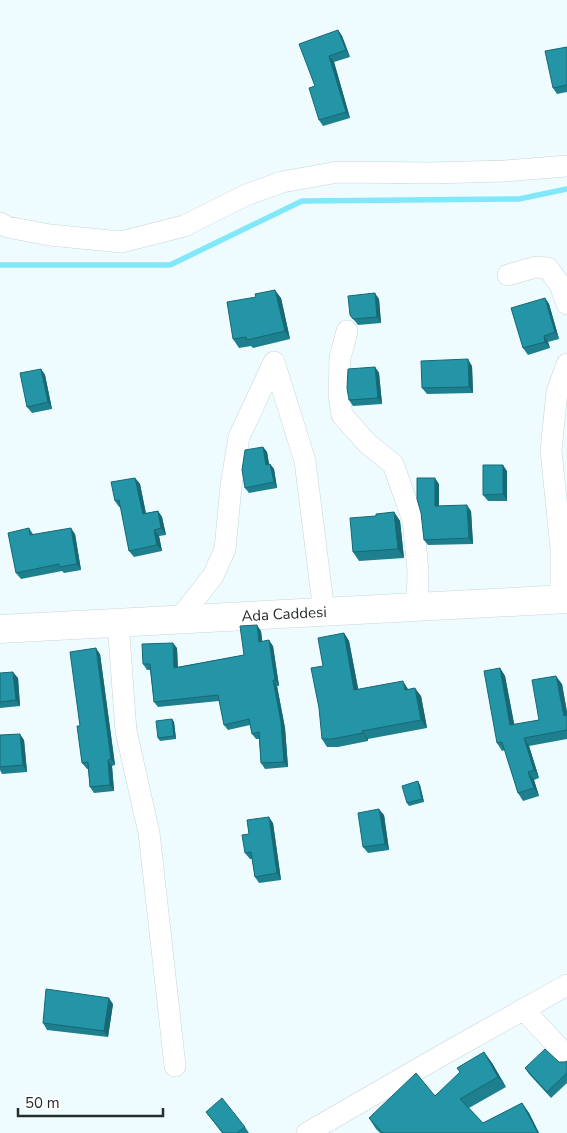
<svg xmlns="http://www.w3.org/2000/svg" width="567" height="1133" font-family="'Nunito Sans',sans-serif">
<rect width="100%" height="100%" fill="#effcff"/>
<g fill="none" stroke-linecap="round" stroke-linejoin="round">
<path stroke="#81e8f9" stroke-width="5.5" d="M 0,265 L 170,265 L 302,201 L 519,199 L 567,189"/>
<defs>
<path id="street" d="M 0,223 L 7,227 L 50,235 L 121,242 L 184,226 L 246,195 L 282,182 L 338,172 L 431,173 L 505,171 L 567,166
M 508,275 L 536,267 L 548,268 L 560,285 L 567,304
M 347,331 L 340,358 L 339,395 L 342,415 L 368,444 L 393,464 L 413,520 L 418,571 L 417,607
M 561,599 L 561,549 L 551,450 L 557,392 L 567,364
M 179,619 L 213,576 L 225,549 L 231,486 L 239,437 L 274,362 L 305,461 L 324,612
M 118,622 L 126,731 L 149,833 L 175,1066
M 523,1009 L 567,1056
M 307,1133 L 437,1058 L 567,985"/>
<path id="secondary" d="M 0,629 L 567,599"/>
</defs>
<use href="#street" stroke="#c8d4d6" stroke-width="22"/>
<use href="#secondary" stroke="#c8d4d6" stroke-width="29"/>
<use href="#street" stroke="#fff" stroke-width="21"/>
<use href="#secondary" stroke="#fff" stroke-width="28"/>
</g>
<path fill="#1e808f" d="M 338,30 L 342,36 L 350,57 L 334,62 L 350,118 L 323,126 L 319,120 L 315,86 Z
M 567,47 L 567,92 L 557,94 L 553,88 Z
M 256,297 L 281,298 L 290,339 L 253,348 L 251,346 L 239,348 L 233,339 Z
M 545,298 L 549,304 L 559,339 L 548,342 L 550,348 L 528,355 L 523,348 Z
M 379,299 L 381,323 L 358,325 L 350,315 Z
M 472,366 L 473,393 L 427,394 L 422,388 Z
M 375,367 L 379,373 L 382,404 L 353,406 L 349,400 Z
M 41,369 L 45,375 L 52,409 L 32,413 L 27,407 Z
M 263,447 L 267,452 L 269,464 L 270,464 L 274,469 L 277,488 L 249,493 L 245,488 Z
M 507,471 L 507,501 L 488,501 L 483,495 Z
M 135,478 L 140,484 L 146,513 L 158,511 L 162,517 L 166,535 L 159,536 L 162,551 L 134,557 L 129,551 L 121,507 L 119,507 L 115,501 Z
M 439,484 L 439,506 L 471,511 L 473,544 L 428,545 L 424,540 Z
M 394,512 L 400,521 L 404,558 L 359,561 L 353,552 L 376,516 Z
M 29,528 L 33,534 L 75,534 L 81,570 L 64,573 L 62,571 L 21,579 L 16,573 Z
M 261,631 L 262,641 L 273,646 L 279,686 L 277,686 L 285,728 L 288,767 L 265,769 L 261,763 L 259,739 L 256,739 L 252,734 L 250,725 L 228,730 L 224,725 L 219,701 L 158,707 L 154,702 L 150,670 L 147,670 L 143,664 L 177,648 L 178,667 L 244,655 Z
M 344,633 L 349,641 L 358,689 L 408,689 L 421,696 L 427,728 L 368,739 L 368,741 L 338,747 L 327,747 L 322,739 L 323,666 Z
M 100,654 L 115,765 L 112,766 L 114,791 L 94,793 L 90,787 L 88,769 L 87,769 L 82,763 L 80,726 Z
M 500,668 L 505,676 L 514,725 L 539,720 L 562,684 L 567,712 L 567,739 L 529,746 L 539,778 L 534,780 L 539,796 L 523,801 L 518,793 L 505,750 L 502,751 L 497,743 Z
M 0,673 L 18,678 L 20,706 L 0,708 Z
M 172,719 L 174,722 L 176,739 L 160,741 L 158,738 Z
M 0,735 L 24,740 L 27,772 L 2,774 L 0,770 Z
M 420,785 L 424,802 L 409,806 L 407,803 Z
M 384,815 L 389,850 L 368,853 L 363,847 Z
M 273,823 L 281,880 L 259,883 L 255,877 L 252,859 L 250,859 L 245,853 L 249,834 Z
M 113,1004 L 108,1037 L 47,1030 L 43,1023 Z
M 484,1052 L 492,1063 L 506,1087 L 469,1108 L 483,1123 L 522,1103 L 529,1113 L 539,1133 L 380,1133 L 376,1129 L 369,1118 L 435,1096 Z
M 567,1061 L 567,1083 L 551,1098 L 529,1074 L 525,1068 L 559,1062 L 565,1062 Z
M 206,1112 L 245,1127 L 249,1133 L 222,1133 Z"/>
<path fill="#186874" d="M 338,30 L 342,36 L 350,57 L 346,50 Z
M 329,56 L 334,62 L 350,118 L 346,112 Z
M 275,290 L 281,298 L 290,339 L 285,331 Z
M 375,293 L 379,299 L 381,323 L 377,317 Z
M 545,298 L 549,304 L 559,339 L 555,332 Z
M 544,336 L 548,342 L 550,348 L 545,342 Z
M 468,359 L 472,366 L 473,393 L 469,387 Z
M 375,367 L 379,373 L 382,404 L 378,398 Z
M 41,369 L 45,375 L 52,409 L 48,402 Z
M 263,447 L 267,452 L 270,470 L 266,465 Z
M 270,464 L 274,469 L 277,488 L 274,482 Z
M 503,465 L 507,471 L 507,501 L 503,494 Z
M 135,478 L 140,484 L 147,520 L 143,514 Z
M 435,478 L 439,484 L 439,512 L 435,506 Z
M 467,505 L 471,511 L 473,544 L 469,538 Z
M 158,511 L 162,517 L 166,535 L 161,528 Z
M 394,512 L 400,521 L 404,558 L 398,549 Z
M 71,528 L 75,534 L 81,570 L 77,564 Z
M 154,530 L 159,536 L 162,551 L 157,545 Z
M 257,625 L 261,631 L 263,647 L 259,642 Z
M 344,633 L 349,641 L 360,698 L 354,690 Z
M 269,640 L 273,646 L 279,686 L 275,680 Z
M 173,643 L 177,648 L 178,674 L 174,668 Z
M 96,648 L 100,654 L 115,765 L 111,759 Z
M 500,668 L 505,676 L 516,733 L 510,725 Z
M 13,672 L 18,678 L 20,706 L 16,700 Z
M 556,676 L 562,684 L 567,712 L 567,721 L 564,716 Z
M 273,680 L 277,686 L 285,728 L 288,767 L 284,762 Z
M 403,681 L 408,689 L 410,698 L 405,690 Z
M 415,688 L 421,696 L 427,728 L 421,720 Z
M 172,719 L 174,722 L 176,739 L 174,736 Z
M 362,731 L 368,739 L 368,741 L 363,733 Z
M 20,734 L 24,740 L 27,772 L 23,765 Z
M 524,738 L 529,746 L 539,778 L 534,770 Z
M 108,760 L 112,766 L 114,791 L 110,785 Z
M 528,772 L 534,780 L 539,796 L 534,788 Z
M 418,781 L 420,785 L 424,802 L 422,799 Z
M 379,809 L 384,815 L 389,850 L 385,844 Z
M 269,817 L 273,823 L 281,880 L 277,873 Z
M 109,998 L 113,1004 L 108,1037 L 104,1031 Z
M 484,1052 L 492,1063 L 506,1087 L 498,1077 Z
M 522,1103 L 529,1113 L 539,1133 L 538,1133 Z"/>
<path fill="#2395a6" stroke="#186874" d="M 338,30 L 346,50 L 329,56 L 346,112 L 319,120 L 309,88 L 315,86 L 299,44 Z
M 567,47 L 567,85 L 553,88 L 545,51 Z
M 275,290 L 285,331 L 247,340 L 246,337 L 233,339 L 227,302 L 256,297 L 255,294 Z
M 375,293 L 377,317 L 353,319 L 350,315 L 348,296 Z
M 545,298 L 555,332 L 544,336 L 545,342 L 523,348 L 511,308 Z
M 468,359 L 469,387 L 422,388 L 421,361 Z
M 375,367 L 378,398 L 349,400 L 347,388 L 348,369 Z
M 41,369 L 48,402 L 27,407 L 20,373 Z
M 263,447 L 266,465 L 270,464 L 274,482 L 245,488 L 242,470 L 245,450 Z
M 483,465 L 503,465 L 503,494 L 483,495 Z
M 135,478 L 143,514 L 158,511 L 161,528 L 154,530 L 157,545 L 129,551 L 119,500 L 115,501 L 111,482 Z
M 417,478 L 435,478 L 435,506 L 467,505 L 469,538 L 424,540 L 421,513 L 417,499 Z
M 394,512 L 398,549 L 353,552 L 350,518 L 376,516 L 376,514 Z
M 29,528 L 30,535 L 71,528 L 77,564 L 59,567 L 59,564 L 16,573 L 8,533 Z
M 257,625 L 259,642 L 269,640 L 275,680 L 273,680 L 281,722 L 284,762 L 261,763 L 259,732 L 252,734 L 249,719 L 224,725 L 218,695 L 154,702 L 150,664 L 143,664 L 142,644 L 173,643 L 174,668 L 244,655 L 240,626 Z
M 344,633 L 354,690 L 403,681 L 405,690 L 415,688 L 421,720 L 362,731 L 363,733 L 332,739 L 322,739 L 319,708 L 311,668 L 323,666 L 318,638 Z
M 96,648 L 111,759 L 108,760 L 110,785 L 90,787 L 88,762 L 82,763 L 77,726 L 80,726 L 70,652 Z
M 500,668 L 510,725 L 539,720 L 532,680 L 556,676 L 564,716 L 567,715 L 567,730 L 524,738 L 534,770 L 528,772 L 534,788 L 518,793 L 502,742 L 497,743 L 484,671 Z
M 13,672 L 16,700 L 0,702 L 0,673 Z
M 172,719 L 174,736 L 158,738 L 156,721 Z
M 20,734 L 23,765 L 0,767 L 0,735 Z
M 418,781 L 422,799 L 407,803 L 402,786 Z
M 379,809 L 385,844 L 363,847 L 358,813 Z
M 269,817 L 277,873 L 255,877 L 251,852 L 245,853 L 242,835 L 249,834 L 247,820 Z
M 46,989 L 109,998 L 104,1031 L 43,1023 Z
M 545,1049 L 559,1062 L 565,1062 L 567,1061 L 567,1073 L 547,1092 L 525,1068 Z
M 484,1052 L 498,1077 L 460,1099 L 483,1123 L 522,1103 L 538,1133 L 383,1133 L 369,1118 L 416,1073 L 435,1096 L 460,1072 L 457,1068 Z
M 222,1098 L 245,1127 L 237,1133 L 223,1133 L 206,1112 Z"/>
<g text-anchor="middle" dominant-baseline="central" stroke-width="4" stroke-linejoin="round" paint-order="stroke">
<g font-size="15" fill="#272c2d" stroke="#fff">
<text transform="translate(284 614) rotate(-3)">Ada Caddesi</text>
</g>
</g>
<path d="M18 1108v8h145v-8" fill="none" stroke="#272c2d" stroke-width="2.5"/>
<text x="25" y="1108" font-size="15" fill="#272c2d" stroke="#ffffff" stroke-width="4" paint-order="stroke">50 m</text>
</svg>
